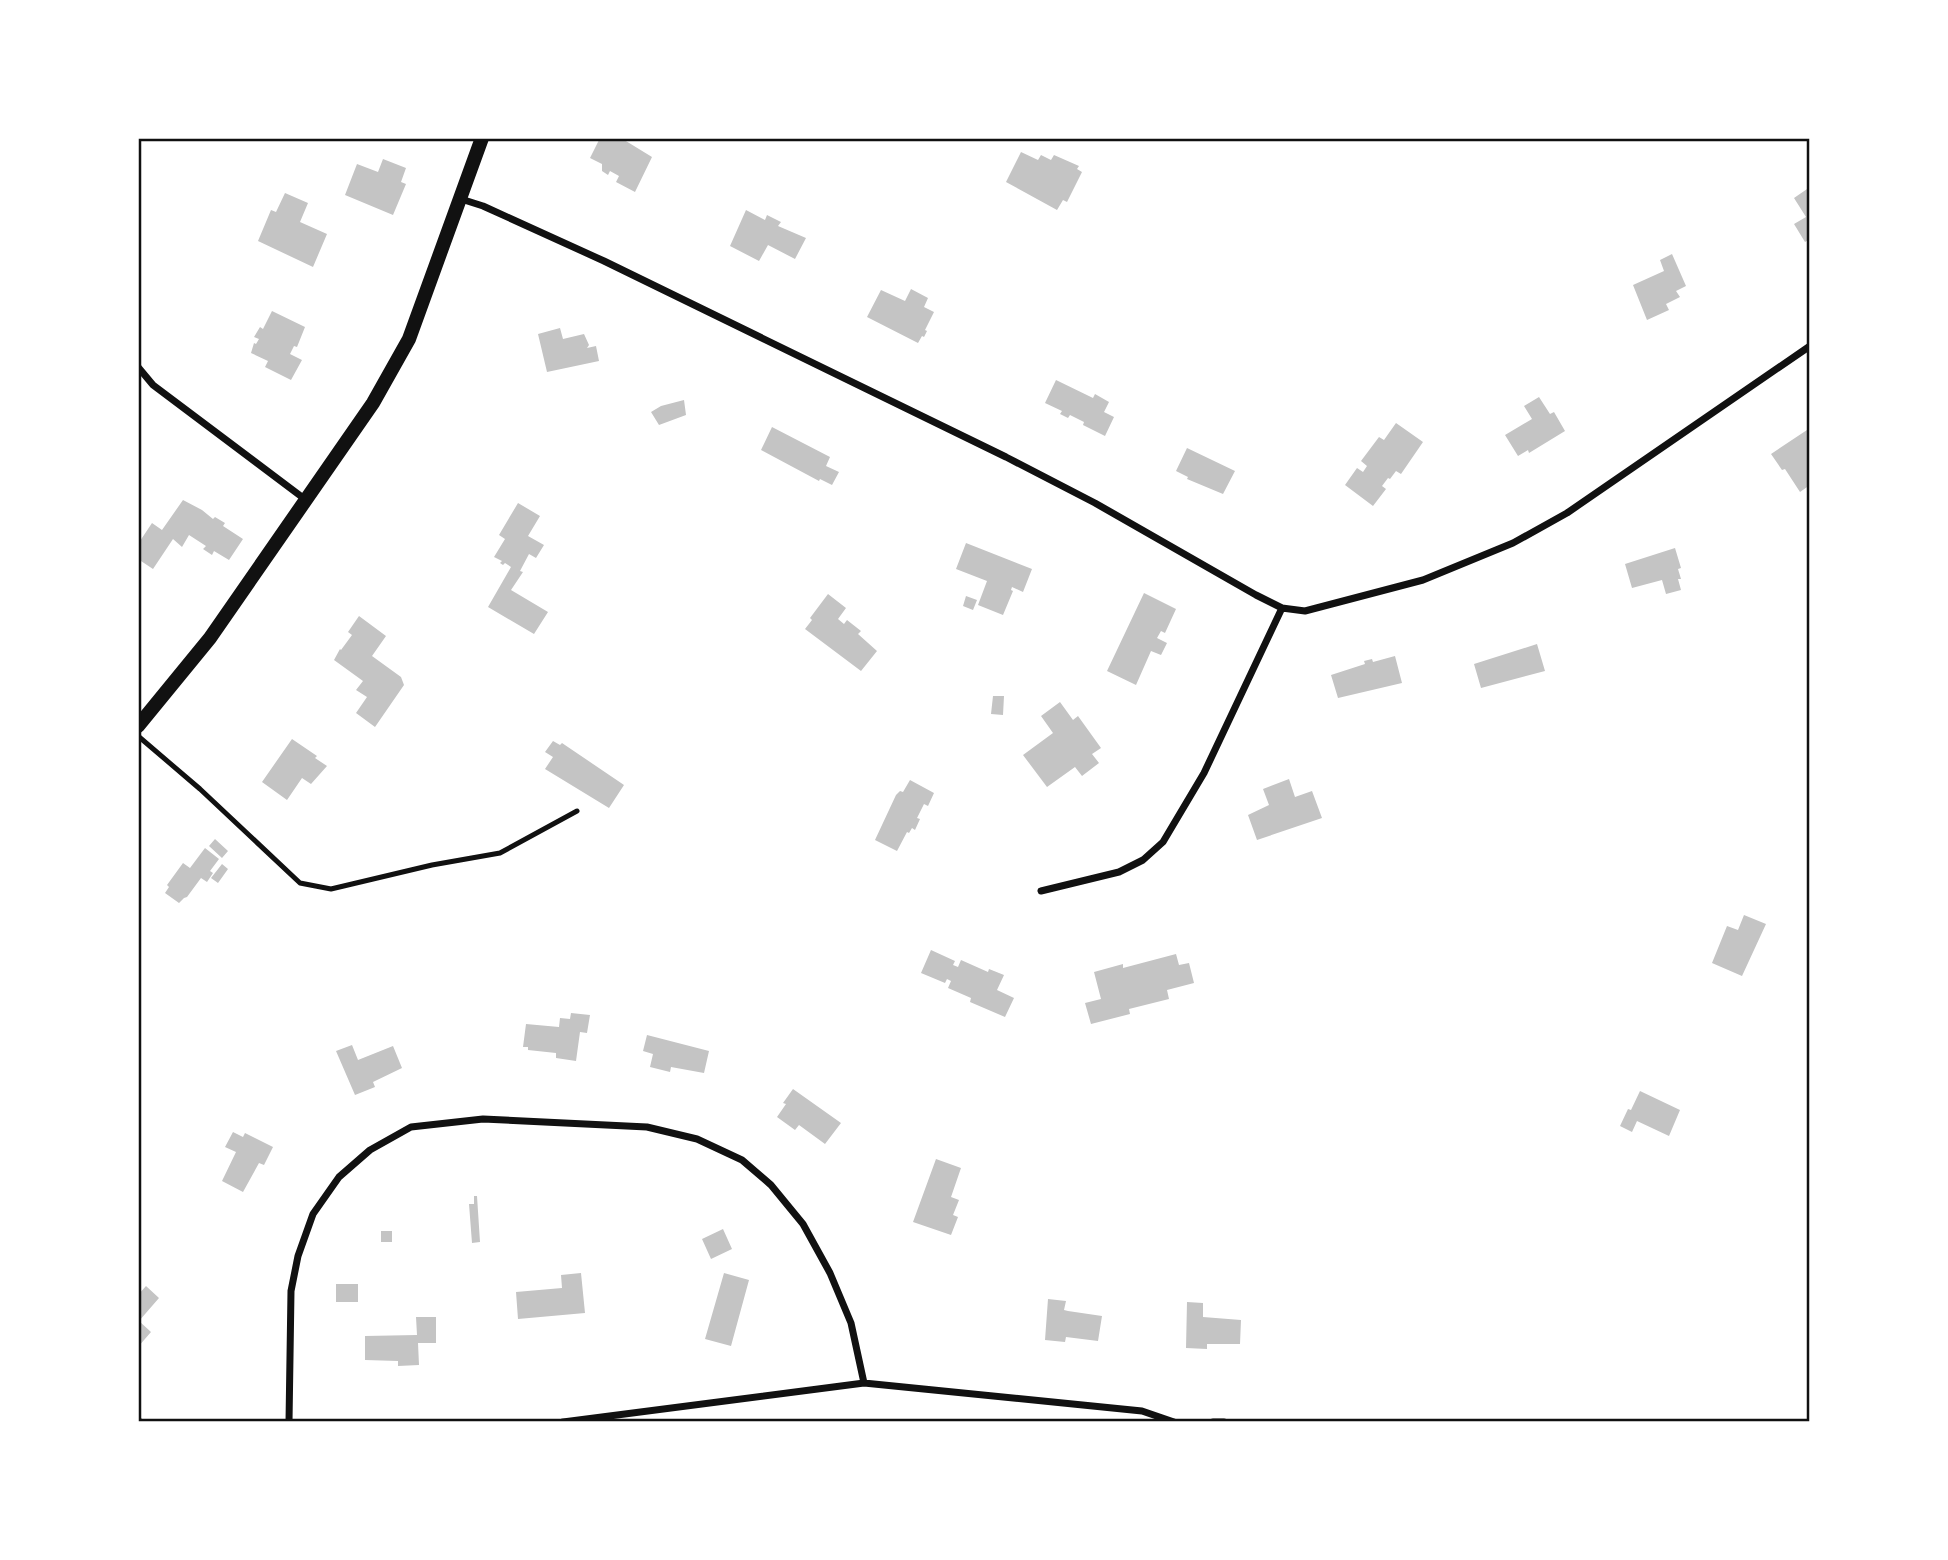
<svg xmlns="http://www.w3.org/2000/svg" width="1948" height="1560" font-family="'IBM Plex Sans',sans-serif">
<rect width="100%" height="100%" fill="#fff"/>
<path fill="#c4c4c4" d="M 600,138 L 621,138 L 652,157 L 635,192 L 616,182 L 619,176 L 610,171 L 608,175 L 602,171 L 602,164 L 590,158 Z
M 1021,152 L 1038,160 L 1041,155 L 1051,160 L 1054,155 L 1079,166 L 1077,169 L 1082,172 L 1067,202 L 1063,200 L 1057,210 L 1006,182 Z
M 383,159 L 406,168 L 401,182 L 406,184 L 393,215 L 345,195 L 357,164 L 378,172 Z
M 1810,187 L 1810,239 L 1805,242 L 1794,224 L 1806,217 L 1794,198 Z
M 285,193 L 308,203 L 300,222 L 327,234 L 313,267 L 258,241 L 271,210 L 276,212 Z
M 746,210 L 765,220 L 767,215 L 781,222 L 778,226 L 806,238 L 795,259 L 768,245 L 759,261 L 730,246 Z
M 1672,254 L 1686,286 L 1676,291 L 1680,297 L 1666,304 L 1669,310 L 1647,320 L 1633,285 L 1664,271 L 1660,260 Z
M 911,289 L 928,298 L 924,307 L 934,312 L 925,330 L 927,331 L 924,337 L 922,336 L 918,343 L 867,317 L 881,290 L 905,301 Z
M 272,311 L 305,327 L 297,347 L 294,346 L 290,354 L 302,360 L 291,380 L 265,367 L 268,361 L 251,353 L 254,343 L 256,344 L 259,339 L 254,337 L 260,327 L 263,329 Z
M 560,328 L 563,339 L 584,334 L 589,345 L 587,348 L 596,346 L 599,361 L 547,372 L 538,334 Z
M 1056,380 L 1093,398 L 1095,394 L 1109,402 L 1104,412 L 1114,417 L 1105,436 L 1083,425 L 1084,422 L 1070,415 L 1068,418 L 1060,414 L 1062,411 L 1045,403 Z
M 1539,397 L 1550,414 L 1554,412 L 1565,431 L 1529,453 L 1528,450 L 1518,456 L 1505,435 L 1532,419 L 1524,406 Z
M 684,400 L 686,415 L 659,425 L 651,412 L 661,406 Z
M 1396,423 L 1423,442 L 1401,474 L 1396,471 L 1390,479 L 1388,478 L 1382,486 L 1386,489 L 1373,506 L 1345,485 L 1357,468 L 1363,472 L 1367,466 L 1361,461 L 1379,437 L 1384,440 Z
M 772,427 L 830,457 L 826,466 L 839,472 L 832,485 L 820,479 L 819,481 L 761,450 Z
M 1810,428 L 1810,485 L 1800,492 L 1785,469 L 1782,470 L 1771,454 Z
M 1187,448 L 1235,471 L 1223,494 L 1187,479 L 1188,477 L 1176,471 Z
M 183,500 L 202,510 L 213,519 L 215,517 L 225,523 L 223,526 L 243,539 L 229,560 L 214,551 L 212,555 L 203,549 L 206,546 L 189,535 L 182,547 L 173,539 L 153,569 L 138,559 L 138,544 L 152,523 L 162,530 Z
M 518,503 L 540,516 L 528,536 L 544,545 L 536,558 L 529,554 L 520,571 L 523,572 L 511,590 L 548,612 L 534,634 L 488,607 L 511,567 L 505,563 L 503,565 L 500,563 L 502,561 L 494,557 L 505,539 L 499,535 Z
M 966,543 L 1032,569 L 1023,592 L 1012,587 L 1011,590 L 1013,591 L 1003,615 L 978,605 L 987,581 L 956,569 Z
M 1675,548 L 1681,568 L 1678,569 L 1681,579 L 1678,579 L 1681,590 L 1666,594 L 1662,580 L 1632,588 L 1625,564 Z
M 1144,593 L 1176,609 L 1165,633 L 1161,631 L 1157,638 L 1167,643 L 1161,655 L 1151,651 L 1136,685 L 1107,671 Z
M 828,594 L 846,608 L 838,619 L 844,624 L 847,620 L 861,631 L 858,634 L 877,651 L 861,671 L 805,629 L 812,620 L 810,618 Z
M 966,596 L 977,600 L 973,610 L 963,606 Z
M 359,616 L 386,636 L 372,656 L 401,677 L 404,685 L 375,727 L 356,713 L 367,697 L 356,690 L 363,681 L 334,660 L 340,649 L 341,650 L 352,635 L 348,632 Z
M 1537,644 L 1545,671 L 1481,688 L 1474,664 Z
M 1395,656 L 1402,683 L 1338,698 L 1331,675 L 1365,664 L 1364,661 L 1372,659 L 1373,662 Z
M 993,696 L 1004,696 L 1003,715 L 991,714 Z
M 1060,702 L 1073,720 L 1078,716 L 1101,748 L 1092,754 L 1099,763 L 1082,776 L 1075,767 L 1047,787 L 1023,755 L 1053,733 L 1041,716 Z
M 292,739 L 317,756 L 315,758 L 327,766 L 311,784 L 302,778 L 287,800 L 262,782 Z
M 553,741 L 560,745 L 562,743 L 624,785 L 609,808 L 545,769 L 553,757 L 545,752 Z
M 1289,779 L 1295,797 L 1312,791 L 1322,818 L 1257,840 L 1248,815 L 1269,805 L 1263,789 Z
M 910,780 L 934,793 L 928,806 L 924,804 L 917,818 L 920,819 L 915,830 L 912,828 L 909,833 L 907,832 L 897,851 L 875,840 L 896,795 L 900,791 L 903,792 Z
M 215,839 L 228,851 L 222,858 L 209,846 Z
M 205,848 L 219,859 L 210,871 L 213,873 L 207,882 L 201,878 L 187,897 L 184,898 L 179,903 L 165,893 L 169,887 L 167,885 L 183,863 L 190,868 Z
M 222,864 L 228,869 L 218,883 L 211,878 Z
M 1744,915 L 1766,924 L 1742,976 L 1712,963 L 1727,926 L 1738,930 Z
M 931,950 L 955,961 L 953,965 L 958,967 L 961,960 L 988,972 L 989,969 L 1004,975 L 997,990 L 1014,998 L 1005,1017 L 970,1002 L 971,998 L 948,988 L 951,981 L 947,979 L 945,983 L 921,973 Z
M 1176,954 L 1179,965 L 1189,963 L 1194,983 L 1167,990 L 1169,999 L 1129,1009 L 1130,1014 L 1091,1024 L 1085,1003 L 1101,999 L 1094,972 L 1123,964 L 1123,968 Z
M 571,1013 L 590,1015 L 587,1033 L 580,1032 L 576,1061 L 556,1058 L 556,1053 L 528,1050 L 528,1047 L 523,1047 L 526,1024 L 559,1027 L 560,1018 L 570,1019 Z
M 647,1035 L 709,1051 L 704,1073 L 671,1067 L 670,1072 L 650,1067 L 653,1054 L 643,1051 Z
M 352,1045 L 358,1060 L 393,1046 L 402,1068 L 373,1082 L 375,1087 L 355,1095 L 336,1051 Z
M 793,1089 L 841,1123 L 825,1144 L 799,1125 L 795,1130 L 777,1117 L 786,1104 L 783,1103 Z
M 1640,1091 L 1680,1110 L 1669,1136 L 1637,1121 L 1632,1132 L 1620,1126 L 1628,1109 L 1631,1110 Z
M 233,1132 L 243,1137 L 245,1133 L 273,1147 L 264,1165 L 259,1163 L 243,1192 L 222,1181 L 236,1152 L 225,1147 Z
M 936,1159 L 961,1168 L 951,1197 L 959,1200 L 953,1215 L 958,1217 L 951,1235 L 913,1222 Z
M 474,1196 L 477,1196 L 480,1242 L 472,1243 L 469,1204 L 474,1204 Z
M 723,1229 L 732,1249 L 711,1259 L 702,1239 Z
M 381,1231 L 392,1231 L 392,1242 L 381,1242 Z
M 581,1273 L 585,1313 L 518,1319 L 516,1292 L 562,1288 L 561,1275 Z
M 724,1273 L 749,1280 L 731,1346 L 705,1339 Z
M 336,1284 L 358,1284 L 358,1302 L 336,1302 Z
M 146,1286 L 159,1298 L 139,1321 L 151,1332 L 138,1347 L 138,1295 Z
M 1048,1299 L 1066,1301 L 1064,1310 L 1068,1311 L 1102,1316 L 1098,1341 L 1066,1337 L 1065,1342 L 1045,1340 Z
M 1187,1302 L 1203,1303 L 1203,1317 L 1241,1320 L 1240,1344 L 1207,1344 L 1207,1349 L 1186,1348 Z
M 416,1317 L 436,1317 L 436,1343 L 418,1343 L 419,1365 L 398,1366 L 398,1361 L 365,1360 L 365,1336 L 417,1335 Z"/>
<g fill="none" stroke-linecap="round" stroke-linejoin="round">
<path stroke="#111" stroke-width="5" d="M 138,736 L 200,789 L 300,883 L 331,889 L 432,865 L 500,853 L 577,811"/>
<path stroke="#111" stroke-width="7" d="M 461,199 L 483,206 L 604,261 L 1006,457 L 1095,503 L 1256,595 L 1282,608
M 138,367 L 153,385 L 306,500
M 1041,891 L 1119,872 L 1143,860 L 1163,842 L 1204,773 L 1282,608 L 1305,611 L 1423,580 L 1513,543 L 1567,513 L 1810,346
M 138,1421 L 140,1422
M 289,1422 L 291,1291 L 298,1256 L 313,1214 L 339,1177 L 370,1150 L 411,1127 L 483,1119 L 647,1127 L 697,1139 L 742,1160 L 771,1185 L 803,1224 L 830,1273 L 851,1323 L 864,1383
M 563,1422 L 864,1383 L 1142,1411 L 1174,1422
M 1213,1422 L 1224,1422"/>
<path stroke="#111" stroke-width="14" d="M 138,726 L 210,638 L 373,403 L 409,339 L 482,138"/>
</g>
<rect width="1948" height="1560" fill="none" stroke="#ffffff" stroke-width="280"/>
<rect x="140" y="140" width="1668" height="1280" fill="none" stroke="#111" stroke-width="2.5"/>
</svg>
